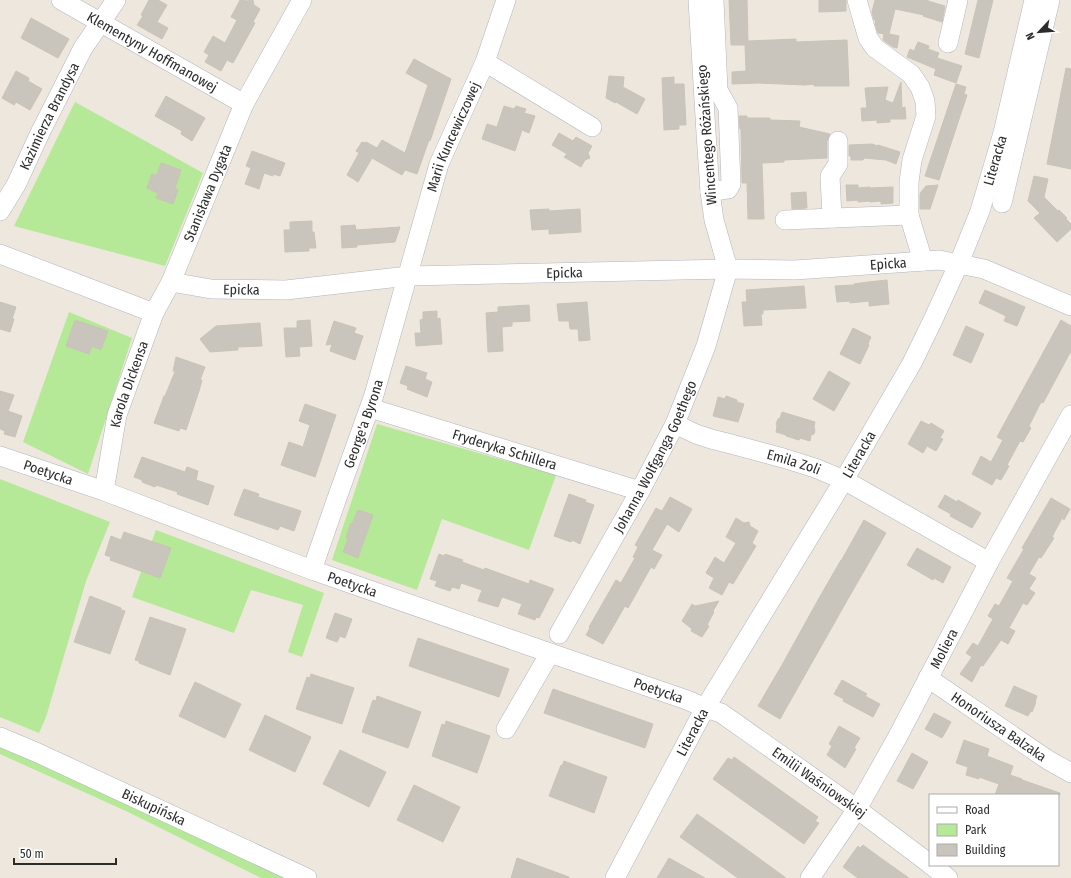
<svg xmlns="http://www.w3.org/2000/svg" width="1071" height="878" font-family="'Fira Sans Condensed',sans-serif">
<rect width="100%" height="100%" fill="#eee7de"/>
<path fill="#b5e897" d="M 75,102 L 203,173 L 165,266 L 14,226 Z
M 69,312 L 132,338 L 88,474 L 23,442 Z
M 377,424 L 556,475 L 529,550 L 442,519 L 417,590 L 332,560 Z
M 0,479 L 110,522 L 86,581 L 46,717 L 39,733 L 0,717 Z
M 156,530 L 324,593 L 302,657 L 288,652 L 303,605 L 251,590 L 234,633 L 132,597 Z
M 0,742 L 296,878 L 261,878 L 128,812 L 84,792 L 0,754 Z"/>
<path fill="#c9c5bc" stroke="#cac3b7" d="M 149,0 L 158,0 L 167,5 L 157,22 L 168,28 L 162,39 L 137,25 L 143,16 L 141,15 Z
M 240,0 L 244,0 L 247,1 L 253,0 L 254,5 L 260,9 L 253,22 L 255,23 L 233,63 L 227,60 L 221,71 L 205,62 L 209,55 L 204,52 L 213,36 L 225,43 L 237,20 L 231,17 Z
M 729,0 L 747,0 L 748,41 L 796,39 L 796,42 L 847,40 L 849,86 L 814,86 L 814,84 L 805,85 L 758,83 L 732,84 L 732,72 L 746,71 L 745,45 L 731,45 Z
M 819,0 L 846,0 L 846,11 L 819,12 Z
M 875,0 L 928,0 L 928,1 L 945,6 L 942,22 L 923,16 L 924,15 L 895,9 L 889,34 L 899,36 L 897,48 L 893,47 L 883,40 L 884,34 L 878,33 L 875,24 L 876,20 L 874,20 L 872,12 Z
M 978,0 L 993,0 L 979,58 L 965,54 Z
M 31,18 L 69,39 L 58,58 L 21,38 Z
M 918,42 L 929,46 L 928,49 L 939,53 L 937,58 L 962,66 L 956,83 L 934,75 L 936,69 L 907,57 L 910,49 L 914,51 Z
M 414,59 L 451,79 L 430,141 L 429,140 L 417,174 L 405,170 L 402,175 L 372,158 L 358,182 L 347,175 L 359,153 L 356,151 L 362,142 L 365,143 L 366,142 L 377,148 L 382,140 L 405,153 L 428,85 L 406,73 Z
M 1066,68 L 1071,69 L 1071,169 L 1047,164 Z
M 16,71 L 29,78 L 28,81 L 42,89 L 30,110 L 16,102 L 14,105 L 2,98 Z
M 609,76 L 624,77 L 623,87 L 645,99 L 637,114 L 616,102 L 615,103 L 606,98 Z
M 674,77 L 674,84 L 684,84 L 686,125 L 679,125 L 679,129 L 664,130 L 662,78 Z
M 901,82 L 902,108 L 905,107 L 906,119 L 890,119 L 890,122 L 877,123 L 877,120 L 862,121 L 861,108 L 867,108 L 865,88 L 888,87 L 885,100 L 893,103 Z
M 956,84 L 966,87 L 964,94 L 967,95 L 939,180 L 925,176 Z
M 166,96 L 205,118 L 192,141 L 181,134 L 182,131 L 155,116 Z
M 504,106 L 514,109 L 516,106 L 526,109 L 524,113 L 535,116 L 529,133 L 522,130 L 515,151 L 482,139 L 487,124 L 497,127 Z
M 739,116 L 747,116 L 747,118 L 770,118 L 770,120 L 800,121 L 799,127 L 830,134 L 827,141 L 827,158 L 784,160 L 784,162 L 762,163 L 764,219 L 748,219 L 747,183 L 742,183 L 741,129 L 740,129 Z
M 559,133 L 573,141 L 576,137 L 592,146 L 588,153 L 590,158 L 585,160 L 581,167 L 564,157 L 567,154 L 552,145 Z
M 872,144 L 878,146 L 878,145 L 900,152 L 896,164 L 886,160 L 864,158 L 863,160 L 851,160 L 851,156 L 849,156 L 849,145 Z
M 252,151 L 285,163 L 280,176 L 273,174 L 273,176 L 264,173 L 259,189 L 245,184 L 251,168 L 246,166 Z
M 161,163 L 181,170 L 175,188 L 178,190 L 173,204 L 156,198 L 158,193 L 147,188 L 152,174 L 157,175 Z
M 1034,176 L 1048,179 L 1044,197 L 1058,211 L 1059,210 L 1067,218 L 1066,219 L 1071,224 L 1071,229 L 1057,242 L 1034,218 L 1040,213 L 1028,201 Z
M 846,185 L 858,185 L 858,188 L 870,187 L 870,188 L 893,187 L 893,203 L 881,204 L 881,201 L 870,202 L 870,201 L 858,202 L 858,200 L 847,201 Z
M 938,185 L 930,209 L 920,209 L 920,194 L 921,192 L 926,186 Z
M 806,192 L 807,208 L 792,209 L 791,193 Z
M 549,209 L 549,211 L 580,209 L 581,232 L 549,234 L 549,229 L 532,230 L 530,210 Z
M 312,221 L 312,232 L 314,232 L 316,248 L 309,248 L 309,251 L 285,252 L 284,230 L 290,230 L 290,222 Z
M 355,225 L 356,230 L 400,227 L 395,242 L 357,245 L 357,247 L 342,248 L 341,226 Z
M 887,280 L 889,304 L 869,306 L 869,301 L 850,303 L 850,301 L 837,302 L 835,286 L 854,285 L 854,284 L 868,282 Z
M 804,286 L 806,308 L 763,310 L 763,314 L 761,314 L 762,325 L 744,326 L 742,302 L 747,302 L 746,290 Z
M 985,290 L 1025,307 L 1017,326 L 1004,321 L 1006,316 L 979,303 Z
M 0,302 L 16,307 L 12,319 L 14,319 L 10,332 L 0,329 Z
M 587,302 L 590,340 L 579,341 L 578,329 L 570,329 L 569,321 L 559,321 L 557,304 Z
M 529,305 L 530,321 L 512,322 L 512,326 L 502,327 L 503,351 L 488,352 L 486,313 L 498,312 L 498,307 Z
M 437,311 L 437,319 L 440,318 L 442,344 L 416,346 L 415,333 L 421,333 L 420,320 L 423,319 L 423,312 Z
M 75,320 L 108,331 L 101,350 L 92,346 L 89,354 L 66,346 Z
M 310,320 L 312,346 L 299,347 L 300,356 L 286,357 L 284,328 L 297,328 L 297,321 Z
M 1061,320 L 1071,326 L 1071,351 L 1043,403 L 1041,402 L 1029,426 L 1031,428 L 1023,442 L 1020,441 L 1007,465 L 1009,466 L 1001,480 L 996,478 L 992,485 L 972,474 L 981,456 L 991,462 L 1003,440 L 997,437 Z
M 334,321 L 356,328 L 354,333 L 363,336 L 355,360 L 330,351 L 332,344 L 326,345 Z
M 260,323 L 262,346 L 238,347 L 238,350 L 210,352 L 200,339 L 216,326 Z
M 966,326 L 984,334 L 971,363 L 953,355 Z
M 853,328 L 871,337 L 868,344 L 869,345 L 860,364 L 840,354 Z
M 176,357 L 205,367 L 200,380 L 202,380 L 199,391 L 186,430 L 180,428 L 179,431 L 154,423 L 164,396 L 165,396 L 175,372 L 173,371 Z
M 406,366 L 427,373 L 425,379 L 432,382 L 427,397 L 407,389 L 408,386 L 400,383 Z
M 829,371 L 850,383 L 834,411 L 813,399 Z
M 0,391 L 14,395 L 8,411 L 22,416 L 15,437 L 4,434 L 5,431 L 0,429 Z
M 726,396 L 737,400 L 737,402 L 744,404 L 738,422 L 713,416 L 718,397 L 725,399 Z
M 305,404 L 336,415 L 315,477 L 281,465 L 289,442 L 303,447 L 310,425 L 299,421 Z
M 782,412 L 815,422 L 814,427 L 815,430 L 814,434 L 811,435 L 810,441 L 800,438 L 799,440 L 786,436 L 786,435 L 776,432 L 777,426 L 776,424 L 778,419 L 780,418 Z
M 921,421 L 929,425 L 931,423 L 944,431 L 940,438 L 943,439 L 936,451 L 927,446 L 923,453 L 908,444 Z
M 142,457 L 185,472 L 187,467 L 198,471 L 196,480 L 214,486 L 208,505 L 177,494 L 178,492 L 156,485 L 155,487 L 142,482 L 142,480 L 134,477 Z
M 244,489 L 259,494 L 258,497 L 301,511 L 294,531 L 280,526 L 278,530 L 234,515 Z
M 569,494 L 586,500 L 585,502 L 594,505 L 580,544 L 572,540 L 571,542 L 554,536 Z
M 945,495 L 957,502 L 958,500 L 981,513 L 972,528 L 950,516 L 951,514 L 938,507 Z
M 670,497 L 692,509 L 679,532 L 667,524 L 652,550 L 662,555 L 654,569 L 651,567 L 628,608 L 625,606 L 603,644 L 586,635 L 590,628 L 589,627 L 616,580 L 621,583 L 635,558 L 633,557 L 638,547 L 635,545 L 656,508 L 662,511 Z
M 1051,498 L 1070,509 L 1064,520 L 1062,518 L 1052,537 L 1054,538 L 1041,558 L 1039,557 L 1029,574 L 1036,578 L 1029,589 L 1035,593 L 1027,605 L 1023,603 L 1009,628 L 1015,631 L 1008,644 L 1001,640 L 983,666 L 981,665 L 972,682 L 960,674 L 972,657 L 966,653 L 973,643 L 978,646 L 993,619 L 988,616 L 995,604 L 999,606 L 1013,581 L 1007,578 L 1024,549 L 1022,548 Z
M 358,510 L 373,515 L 358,558 L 343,552 L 348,538 L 346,537 L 351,523 L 352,524 Z
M 736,518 L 744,523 L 749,522 L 750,526 L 758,531 L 752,543 L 756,546 L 733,584 L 729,582 L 722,595 L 709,588 L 714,578 L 706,573 L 715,557 L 724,563 L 736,543 L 726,537 Z
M 864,520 L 886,533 L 849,597 L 780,719 L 758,706 L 782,665 L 818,600 L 841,560 L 841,561 Z
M 124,532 L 171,548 L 160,578 L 110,560 L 111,557 L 105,555 L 111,536 L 121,540 Z
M 917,548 L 951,567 L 943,583 L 934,578 L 933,580 L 907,565 Z
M 439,554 L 444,556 L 445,554 L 463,560 L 462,562 L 484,570 L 485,568 L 529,584 L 530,580 L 554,589 L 539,618 L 536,617 L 535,620 L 518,614 L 522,604 L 502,597 L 498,607 L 478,601 L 482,590 L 461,583 L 459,589 L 452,587 L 450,591 L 435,586 L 437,581 L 430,579 Z
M 90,596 L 121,608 L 121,610 L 125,611 L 110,654 L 74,642 Z
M 719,601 L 713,611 L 714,612 L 707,625 L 709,626 L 702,637 L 691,631 L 692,629 L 682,621 L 692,604 L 695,606 Z
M 335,613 L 352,619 L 345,638 L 340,636 L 337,642 L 326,638 Z
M 150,617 L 186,629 L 170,675 L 139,663 L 139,661 L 135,660 Z
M 418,638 L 509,669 L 499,697 L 409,666 Z
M 311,674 L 354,688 L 342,724 L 296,709 L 307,677 L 310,678 Z
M 842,680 L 867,694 L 865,696 L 880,704 L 873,717 L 843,701 L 844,699 L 834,694 Z
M 195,682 L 241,704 L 225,738 L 179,716 Z
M 1014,686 L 1037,696 L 1035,702 L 1036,702 L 1032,712 L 1031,711 L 1028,716 L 1005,706 Z
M 553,689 L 653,724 L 645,748 L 544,713 Z
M 377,696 L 421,712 L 408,748 L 362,732 L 373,700 L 376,701 Z
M 934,713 L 951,722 L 942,738 L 925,729 Z
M 265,715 L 311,737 L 295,772 L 249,750 Z
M 446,721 L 490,736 L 477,773 L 432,756 L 442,724 L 445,725 Z
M 839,726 L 860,738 L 854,748 L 856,749 L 845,768 L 827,755 L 832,746 L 829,744 Z
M 964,740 L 989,749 L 987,756 L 1013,766 L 1010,775 L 1022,779 L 1022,780 L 1060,793 L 1060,795 L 995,795 L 999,784 L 979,777 L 979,779 L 966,775 L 968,767 L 956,763 Z
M 340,750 L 386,772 L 369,807 L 323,784 Z
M 912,753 L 928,762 L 913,789 L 897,781 Z
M 734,757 L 818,817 L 815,821 L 819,823 L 804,844 L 713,779 L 728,758 L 732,760 Z
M 564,761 L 607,777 L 594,813 L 549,796 L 561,765 L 562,766 Z
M 414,785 L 460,807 L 443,842 L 397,820 Z
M 697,814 L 738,843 L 786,878 L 738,878 L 680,837 Z
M 863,845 L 882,859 L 909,878 L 858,878 L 843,867 L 858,846 L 860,848 Z
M 517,858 L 569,877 L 569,878 L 511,878 Z
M 669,858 L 705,878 L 657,878 Z"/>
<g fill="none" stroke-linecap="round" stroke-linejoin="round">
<defs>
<g id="minor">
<path id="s1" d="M 61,0 L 244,104"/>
<path d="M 857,0 L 868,38 L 875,48 L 911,74 L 920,87 L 925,101 L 926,116 L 912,160 L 909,182 L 909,215 L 923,261"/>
<path d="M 948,43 L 958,0"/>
<path d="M 485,62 L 592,127"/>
<path d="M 710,192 L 728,189 L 731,184 L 728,108 L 718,90 L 714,0"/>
<path d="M 1002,203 L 1050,0"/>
<path id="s2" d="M 0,211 L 16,185 L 40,133 L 83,48 L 116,0"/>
<path d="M 832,218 L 830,176 L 838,164 L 838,141"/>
<path d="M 785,220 L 909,215"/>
<path d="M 0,254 L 154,313"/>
<path id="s3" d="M 171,282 L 211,289 L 286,290 L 408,276 L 728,269 L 795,270 L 939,260 L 984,269 L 1071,306"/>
<path id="s4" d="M 370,408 L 640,491"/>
<path id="s5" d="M 675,424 L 696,434 L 711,439 L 731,444 L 783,458 L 815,468 L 844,480 L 989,562"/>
<path id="s6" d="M 0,456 L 104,491 L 312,570 L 550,653 L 687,700 L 705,708 L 721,713 L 857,809 L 930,864"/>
<path id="s7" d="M 104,491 L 117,415 L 154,313 L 171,282 L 244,104 L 302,0"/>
<path id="s8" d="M 312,570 L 337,498 L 374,395 L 439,164 L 485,62 L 506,0"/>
<path id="s9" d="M 559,634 L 640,491 L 675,424 L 706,346 L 728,269 L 714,220 L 710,192 L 706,133 L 698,0"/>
<path id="s10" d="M 928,678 L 1048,760 L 1071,773"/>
<path d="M 506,729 L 550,653"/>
<path id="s11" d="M 0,737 L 38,753 L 307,878"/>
<path d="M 931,865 L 948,878"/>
<path id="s12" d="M 615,878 L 705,708 L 844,480 L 912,363 L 932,322 L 959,263 L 980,211 L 1003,133 L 1034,0"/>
<path id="s13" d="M 810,878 L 857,809 L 897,738 L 989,562 L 1071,415"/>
</g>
</defs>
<use href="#minor" stroke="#b2b5c0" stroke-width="20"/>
<use href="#minor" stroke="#fff" stroke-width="19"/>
</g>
<g text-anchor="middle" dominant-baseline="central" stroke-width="3" stroke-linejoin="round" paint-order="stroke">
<g font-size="14" fill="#2c2c2c" stroke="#fff">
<text stroke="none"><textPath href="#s1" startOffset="105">Klementyny Hoffmanowej</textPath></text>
<text stroke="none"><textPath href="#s2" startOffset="107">Kazimierza Brandysa</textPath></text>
<text transform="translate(707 135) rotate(-94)">Wincentego Różańskiego</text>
<text stroke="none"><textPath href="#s8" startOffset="456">Marii Kuncewiczowej</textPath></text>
<text stroke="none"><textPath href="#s12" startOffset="814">Literacka</textPath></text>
<text stroke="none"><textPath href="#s7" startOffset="317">Stanisława Dygata</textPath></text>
<text stroke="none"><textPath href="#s3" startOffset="719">Epicka</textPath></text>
<text stroke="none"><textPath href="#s3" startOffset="395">Epicka</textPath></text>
<text stroke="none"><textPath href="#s3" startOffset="71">Epicka</textPath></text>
<text stroke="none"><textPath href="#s7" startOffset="110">Karola Dickensa</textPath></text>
<text stroke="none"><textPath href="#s8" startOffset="155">George'a Byrona</textPath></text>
<text stroke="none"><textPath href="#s4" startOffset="141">Fryderyka Schillera</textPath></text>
<text stroke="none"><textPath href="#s12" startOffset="489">Literacka</textPath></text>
<text stroke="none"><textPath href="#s9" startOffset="202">Johanna Wolfganga Goethego</textPath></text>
<text stroke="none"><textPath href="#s5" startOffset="125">Emila Zoli</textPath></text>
<text stroke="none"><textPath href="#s6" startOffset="51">Poetycka</textPath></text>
<text stroke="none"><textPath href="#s6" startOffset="375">Poetycka</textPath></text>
<text stroke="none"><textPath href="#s13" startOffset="266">Moliera</textPath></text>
<text stroke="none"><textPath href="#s6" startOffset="699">Poetycka</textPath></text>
<text stroke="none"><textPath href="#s10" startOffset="86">Honoriusza Balzaka</textPath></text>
<text stroke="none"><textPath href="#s12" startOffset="165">Literacka</textPath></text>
<text stroke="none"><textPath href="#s6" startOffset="886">Emilii Waśniowskiej</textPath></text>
<text stroke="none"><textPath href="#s11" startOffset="169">Biskupińska</textPath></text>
</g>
</g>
<rect x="929" y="794" width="130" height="72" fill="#ffffff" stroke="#ababab"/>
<rect x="937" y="807" width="20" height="6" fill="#ffffff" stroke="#ababab"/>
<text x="965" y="814" font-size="12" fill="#2c2c2c">Road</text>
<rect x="937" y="824" width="20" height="12" fill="#b5e897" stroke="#ababab"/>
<text x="965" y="834" font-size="12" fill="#2c2c2c">Park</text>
<rect x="937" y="844" width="20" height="12" fill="#c9c5bc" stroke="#ababab"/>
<text x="965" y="854" font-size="12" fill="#2c2c2c">Building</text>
<g transform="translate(1039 32) rotate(244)" stroke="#ffffff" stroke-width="3" paint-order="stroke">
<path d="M0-3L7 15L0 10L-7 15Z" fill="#2c2c2c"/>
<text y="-6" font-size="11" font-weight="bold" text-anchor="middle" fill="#2c2c2c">N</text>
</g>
<path d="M14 858v6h102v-6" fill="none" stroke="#2c2c2c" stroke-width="2"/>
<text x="20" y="858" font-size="12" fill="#2c2c2c" stroke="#ffffff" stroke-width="3" paint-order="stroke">50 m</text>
</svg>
